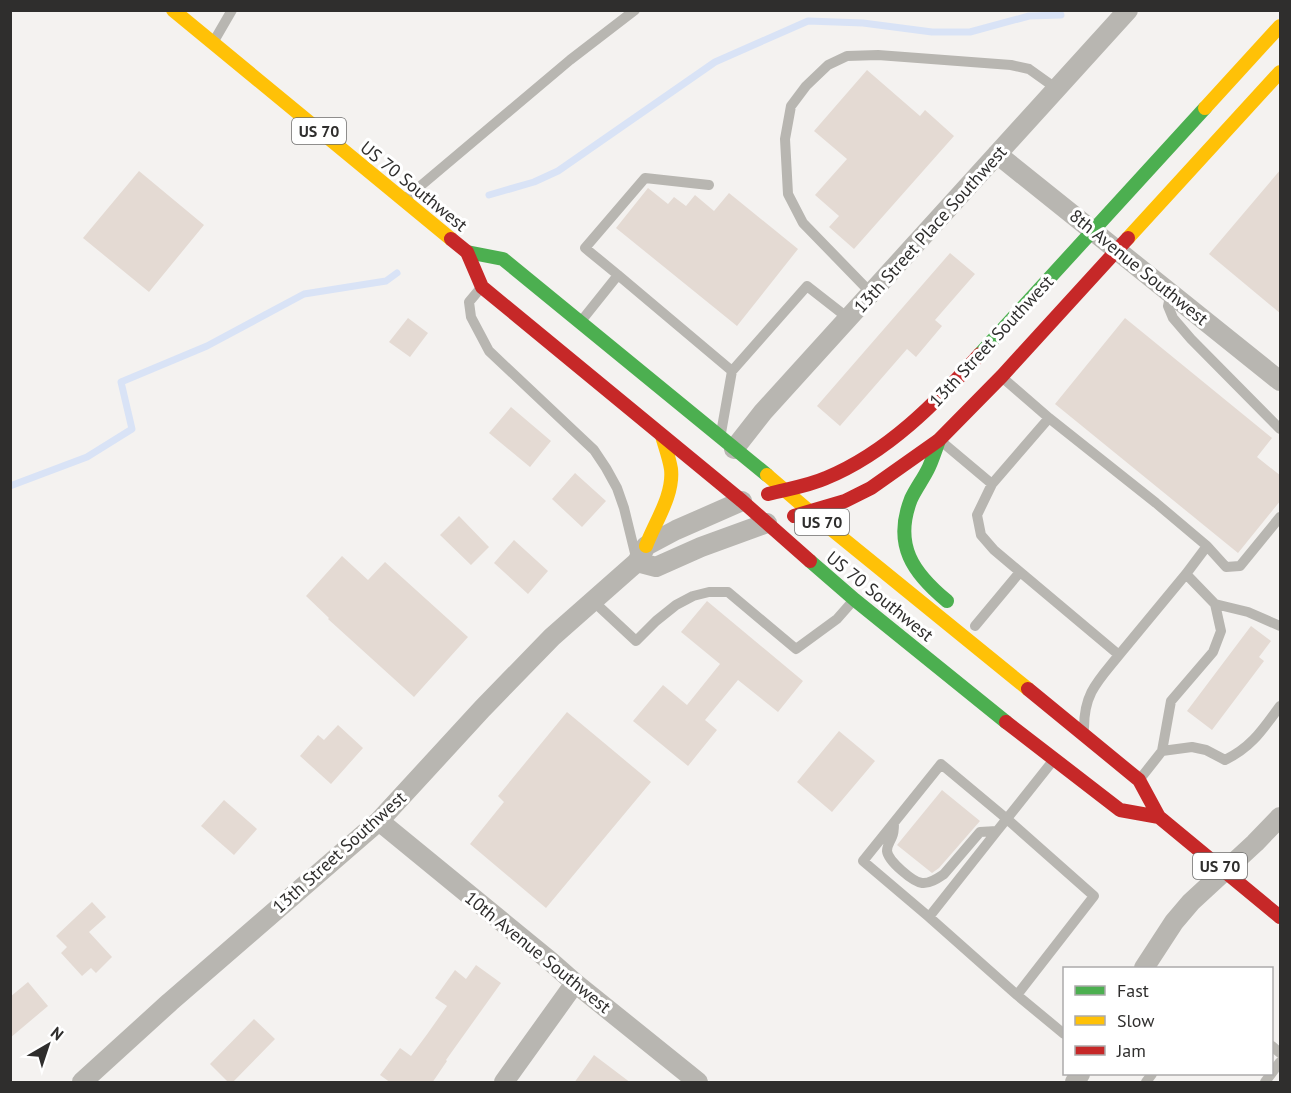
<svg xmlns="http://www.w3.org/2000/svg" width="1291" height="1093" font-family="'PT Sans',sans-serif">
<rect width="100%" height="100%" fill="#f4f2f0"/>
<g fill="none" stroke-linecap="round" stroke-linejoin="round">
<path stroke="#d9e3f6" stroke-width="7" d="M 489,195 L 534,182 L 558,171 L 715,62 L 808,21 L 863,23 L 932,32 L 970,32 L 1029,16 L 1061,15
M 10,486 L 87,457 L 132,429 L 121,382 L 207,346 L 304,294 L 386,281 L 397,273"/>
</g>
<path fill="#e4dad3" d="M 867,70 L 920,116 L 925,110 L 954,136 L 854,249 L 829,227 L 839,216 L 815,195 L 847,159 L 814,131 Z
M 1281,169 L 1281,314 L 1209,254 Z
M 139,171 L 204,225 L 149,292 L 83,238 Z
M 648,188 L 668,204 L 674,197 L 686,206 L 695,195 L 714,211 L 729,193 L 798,249 L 737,326 L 616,228 Z
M 950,253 L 975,274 L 935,320 L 942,326 L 916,357 L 907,349 L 840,426 L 817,406 Z
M 408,318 L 428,333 L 410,357 L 389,342 Z
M 1125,318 L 1272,438 L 1257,457 L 1281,476 L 1281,500 L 1238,553 L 1055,404 Z
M 511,407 L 551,441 L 530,467 L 489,433 Z
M 575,473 L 606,501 L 582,527 L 552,499 Z
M 459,516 L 489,547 L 471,565 L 440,535 Z
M 514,540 L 548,571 L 528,594 L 494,563 Z
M 342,556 L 368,580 L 385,562 L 468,637 L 414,697 L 328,619 L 329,618 L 306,596 Z
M 707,601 L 803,681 L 778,712 L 738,680 L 705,720 L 717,730 L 688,766 L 633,721 L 663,685 L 687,705 L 720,664 L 681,632 Z
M 1251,626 L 1271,641 L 1259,657 L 1264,661 L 1212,730 L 1187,711 Z
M 567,712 L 651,782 L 546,908 L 470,844 L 504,802 L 498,796 Z
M 338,725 L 363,748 L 331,784 L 300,756 L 318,735 L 324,740 Z
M 839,731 L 875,761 L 832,812 L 797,782 Z
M 942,790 L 980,821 L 939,868 L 932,873 L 897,845 Z
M 224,800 L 257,829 L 234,855 L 201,826 Z
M 92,902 L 106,917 L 89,932 L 112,957 L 96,973 L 91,968 L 82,976 L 61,953 L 67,947 L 56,936 Z
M 476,965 L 501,983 L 446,1060 L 447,1061 L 432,1083 L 391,1083 L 380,1075 L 400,1048 L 411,1056 L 428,1033 L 447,1006 L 435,998 L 455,970 L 466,979 Z
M 28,982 L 48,1006 L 10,1038 L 10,997 Z
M 254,1019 L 275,1039 L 232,1083 L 229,1083 L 210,1064 Z
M 594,1055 L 631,1083 L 574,1083 Z"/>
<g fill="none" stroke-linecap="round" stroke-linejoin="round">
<path stroke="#b8b6b1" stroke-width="10" d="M 214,41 L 232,10
M 405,199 L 570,60 L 635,10
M 618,275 L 585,248 L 645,178 L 709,185
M 479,290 L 469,302 L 471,317 L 489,351 L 594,450 L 606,468 L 617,488 L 624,508 L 635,553
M 1171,292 L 1168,306 L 1173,318 L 1191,339 L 1280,429
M 871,293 L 803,223 L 788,194 L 785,139 L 791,106 L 806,86 L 828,65 L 847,56 L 878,55 L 1011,65 L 1029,69 L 1057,89
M 582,320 L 618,275 L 732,371 L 807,286 L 848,318
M 1004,379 L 1049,418
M 721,433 L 732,371
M 942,442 L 992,484 L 977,515 L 981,535 L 994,550 L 1119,655 C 1098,681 1084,693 1084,728
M 992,484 L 1049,418 L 1156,503 L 1207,546 L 1186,574 L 1119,655
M 1207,546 L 1226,567 L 1240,566 L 1280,517
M 593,601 L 636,641 L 656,621 L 676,605 L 693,596 L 709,592 L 728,592 L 796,649 L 837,619 L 852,602
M 1215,604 L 1248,612 L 1280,626
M 975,626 L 1020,572
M 1162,751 L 1192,747 L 1206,750 L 1225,760 C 1252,747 1263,729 1280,706
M 1052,762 L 997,831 L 929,917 L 863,861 L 941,764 L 1007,819 L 1094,896 L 1017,995 L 1064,1034
M 1140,779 L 1162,751 L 1171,701 L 1213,652 L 1221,631 L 1215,604 L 1186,574
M 894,823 C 894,828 894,833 892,837 C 890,842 887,845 887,851 C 888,861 913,882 922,883 C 930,884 938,878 944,874 L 980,832 L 997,831
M 929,917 L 1017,995
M 1272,1046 L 1280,1053
M 1146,1082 L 1152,1074
M 1265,1082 L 1280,1062"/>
<path stroke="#b8b6b1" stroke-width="20" d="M 997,154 L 1280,381
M 734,449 L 763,412 L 1128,10
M 637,562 L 656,567 L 701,547 L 767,523
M 379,821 L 550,961 L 575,983 L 698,1082
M 1144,968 L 1174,922 L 1191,902 L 1255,843 L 1280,817
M 82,1082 L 170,1002 L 379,821 L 482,709 L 552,637 L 637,562 L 646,546 L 676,530 L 742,501
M 504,1082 L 575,983
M 1075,1082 L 1080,1074"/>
<path stroke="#4caf50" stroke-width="14" d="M 467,252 L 503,259 L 767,475
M 980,354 L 1205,108
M 939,440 C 936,449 933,458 929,467 C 924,478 916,488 911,499 C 893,545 913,573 947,601
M 810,561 L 855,600 L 1006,722"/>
<path stroke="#ffc107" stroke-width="14" d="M 173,10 L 451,239
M 1205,108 L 1280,26
M 1128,238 L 1280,72
M 767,475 L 809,511 L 1028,689
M 646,546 C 655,522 674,495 671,469 C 669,457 665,447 662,436"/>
<path stroke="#c62828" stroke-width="14" d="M 451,239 L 467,252 L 482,287 L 742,501 L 810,561
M 768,494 C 787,489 808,486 826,478 C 887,453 937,402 980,354
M 794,516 L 845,501 L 871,488 L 939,440 L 1002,376 L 1128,238
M 1028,689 L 1139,780 L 1159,817 L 1280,917
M 1006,722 L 1120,810 L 1159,817"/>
</g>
<g text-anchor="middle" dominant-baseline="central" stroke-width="6" stroke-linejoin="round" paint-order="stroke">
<g fill="#fff" stroke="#6d6d6c" stroke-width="1.5">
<rect x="292" y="118" width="54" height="26" rx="4.5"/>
<rect x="795" y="509" width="54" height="26" rx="4.5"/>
<rect x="1193" y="853" width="54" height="26" rx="4.5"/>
</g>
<g font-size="16" font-weight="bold" fill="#2f2e2d">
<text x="319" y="131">US 70</text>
<text x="822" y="522">US 70</text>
<text x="1220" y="866">US 70</text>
</g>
<g font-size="18" fill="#2f2e2d" stroke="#fff">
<text transform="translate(414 186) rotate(39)">US 70 Southwest</text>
<text transform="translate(930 229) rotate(-48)">13th Street Place Southwest</text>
<text transform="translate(1139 267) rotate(39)">8th Avenue Southwest</text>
<text transform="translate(991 341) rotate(-47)">13th Street Southwest</text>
<text transform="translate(880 596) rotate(39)">US 70 Southwest</text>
<text transform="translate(339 852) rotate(-42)">13th Street Southwest</text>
<text transform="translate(538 952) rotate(39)">10th Avenue Southwest</text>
</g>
</g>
<rect width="1291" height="1093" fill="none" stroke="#2f2e2d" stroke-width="24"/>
<rect x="1063" y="967" width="210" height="108" fill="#ffffff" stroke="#acabab" stroke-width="1.5"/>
<rect x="1075" y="986" width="30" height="9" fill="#4caf50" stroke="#acabab" stroke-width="1.5"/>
<text x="1117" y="997" font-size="18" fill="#2f2e2d">Fast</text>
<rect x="1075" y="1016" width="30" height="9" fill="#ffc107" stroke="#acabab" stroke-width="1.5"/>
<text x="1117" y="1027" font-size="18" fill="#2f2e2d">Slow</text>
<rect x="1075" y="1046" width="30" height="9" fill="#c62828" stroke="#acabab" stroke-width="1.5"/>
<text x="1117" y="1057" font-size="18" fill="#2f2e2d">Jam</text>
<g transform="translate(48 1045) rotate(39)" stroke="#ffffff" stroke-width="4.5" paint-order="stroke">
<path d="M0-4.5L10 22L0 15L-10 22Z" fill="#2f2e2d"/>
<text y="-9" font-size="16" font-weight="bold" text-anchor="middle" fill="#2f2e2d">N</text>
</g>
</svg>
